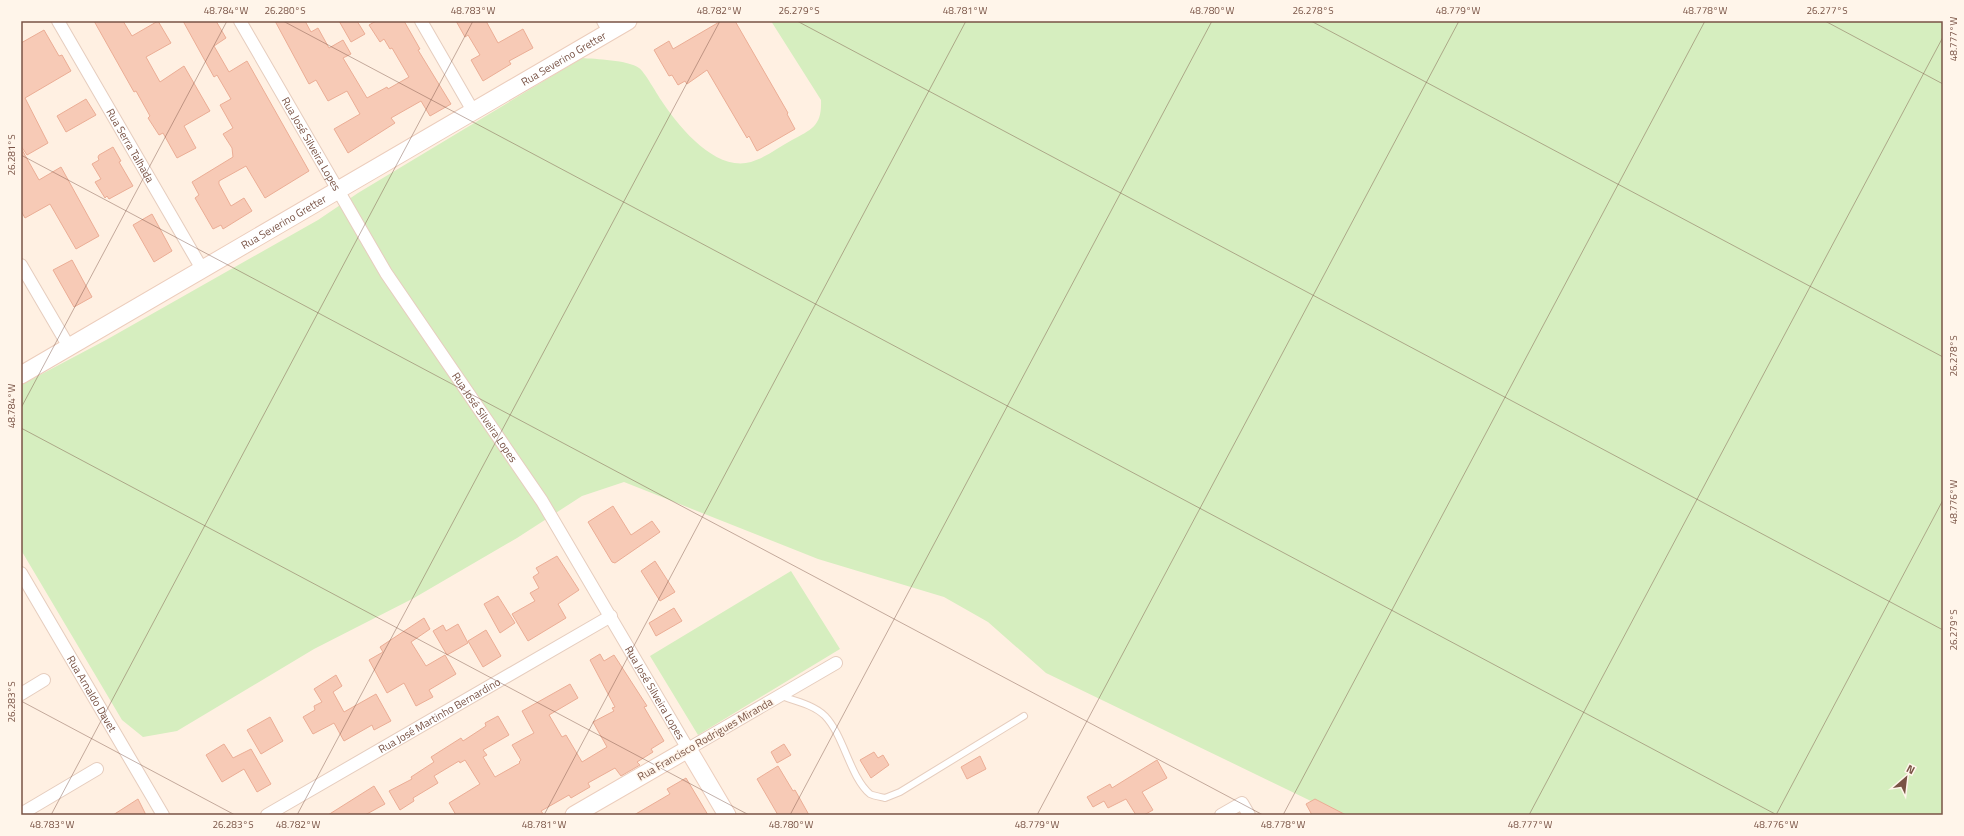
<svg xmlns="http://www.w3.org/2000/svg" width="1964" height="836" font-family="'Titillium Web',sans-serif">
<rect width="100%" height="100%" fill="#fff0e2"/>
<path fill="#d6eebf" d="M 771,21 L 1943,21 L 1943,815 L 1340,815 L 1046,673 L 988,622 L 944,597 L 818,559 L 624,482 L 582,496 L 517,538 L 414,598 L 314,649 L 177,731 L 143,737 L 122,720 L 21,550 L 21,385 L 106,340 L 318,220 L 358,193 L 582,58 C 595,59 628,60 639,68 C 644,71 657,94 661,100 C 679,127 715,172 751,162 C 765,158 779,147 792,140 C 812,129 822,126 821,100 Z
M 791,571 L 840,649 L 698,735 L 650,656 Z"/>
<path fill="#f7cab6" stroke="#ebad95" d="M 94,21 L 123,21 L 132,36 L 158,21 L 171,43 L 146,57 L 160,82 L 184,66 L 210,111 L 184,126 L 196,148 L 177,158 L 163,133 L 159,135 L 148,118 L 150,116 L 136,91 L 134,92 Z
M 183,21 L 216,21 L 226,38 L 214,46 L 229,72 L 247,61 L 309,171 L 265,198 L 246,166 L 219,181 L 219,184 L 231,206 L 244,198 L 252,211 L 223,229 L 221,225 L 213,229 L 195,198 L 199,195 L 192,182 L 233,157 L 232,148 L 223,134 L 233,128 L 220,105 L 231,99 L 217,75 L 214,77 Z
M 275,21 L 305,21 L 311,32 L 318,28 L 329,48 L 343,40 L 351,54 L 343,58 L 367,98 L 387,87 L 388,89 L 409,77 L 392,48 L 390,49 L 384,39 L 380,42 L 369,25 L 376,21 L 404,21 L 420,49 L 418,50 L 451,104 L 430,116 L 421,101 L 391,118 L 395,123 L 348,153 L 334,129 L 360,114 L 347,91 L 328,101 L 316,80 L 309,84 Z
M 339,21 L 357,21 L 365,34 L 351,42 Z
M 456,21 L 486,21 L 498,43 L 523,29 L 533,48 L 509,61 L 511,64 L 483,81 L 471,60 L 480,55 L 468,35 L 465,37 Z
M 721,21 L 735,21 L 788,113 L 787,114 L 795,129 L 757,151 L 749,136 L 747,138 L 707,70 L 687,84 L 685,81 L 678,85 L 672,75 L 669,76 L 654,50 L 669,41 L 673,49 Z
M 44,30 L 59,56 L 62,55 L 71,71 L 25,98 L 48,143 L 27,155 L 21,146 L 21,43 Z
M 86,99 L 96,115 L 66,132 L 57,116 Z
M 113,147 L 121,161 L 119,162 L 133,186 L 109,199 L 107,196 L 105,198 L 95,182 L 101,179 L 92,164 L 99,160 L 98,157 L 99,155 Z
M 21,148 L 39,180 L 61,167 L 99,236 L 76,249 L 50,204 L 25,218 L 21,211 Z
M 152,214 L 172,251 L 154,262 L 133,225 Z
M 72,260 L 92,297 L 74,307 L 53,270 Z
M 613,506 L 631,535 L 652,521 L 660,532 L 615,563 L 612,562 L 588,522 Z
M 557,556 L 579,590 L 558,604 L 566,618 L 528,641 L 512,614 L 535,601 L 530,593 L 539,588 L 533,577 L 539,573 L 536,568 Z
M 655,561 L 675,592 L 660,601 L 641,571 Z
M 498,596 L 515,623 L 500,633 L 484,604 Z
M 674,608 L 682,621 L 656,636 L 649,623 Z
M 424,618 L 430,629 L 411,642 L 426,666 L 445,655 L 456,674 L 429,690 L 433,697 L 416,706 L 404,683 L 387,693 L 369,660 L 383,652 L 380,647 Z
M 458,624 L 468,643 L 447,655 L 433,631 L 443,625 L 446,631 Z
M 486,630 L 501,656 L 483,667 L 468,641 Z
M 600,654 L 604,661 L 614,655 L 647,706 L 644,707 L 664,741 L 651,749 L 653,752 L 637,762 L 640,765 L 621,776 L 615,768 L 588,783 L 590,787 L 571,798 L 569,795 L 541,811 L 544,815 L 456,815 L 449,803 L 480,784 L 465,760 L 460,763 L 459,761 L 434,776 L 438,783 L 413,798 L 414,801 L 400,810 L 389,791 L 412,779 L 411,777 L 434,762 L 431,757 L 461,738 L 463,741 L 486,726 L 485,723 L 498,716 L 509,735 L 483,750 L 487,755 L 483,757 L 495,777 L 520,763 L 519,762 L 521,760 L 512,745 L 534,733 L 522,711 L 570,684 L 578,698 L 549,715 L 562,737 L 566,735 L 582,762 L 607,747 L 593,722 L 614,711 L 612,708 L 615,707 L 590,660 Z
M 336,675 L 342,686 L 333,692 L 344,712 L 376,694 L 391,721 L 374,730 L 372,725 L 344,741 L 334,723 L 313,734 L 303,717 L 315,710 L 314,706 L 322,702 L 314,689 Z
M 270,717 L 283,741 L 261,754 L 247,730 Z
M 224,744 L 233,758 L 251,749 L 271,784 L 257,792 L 244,769 L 222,782 L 206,755 Z
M 784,744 L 791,755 L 777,763 L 771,752 Z
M 874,752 L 878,758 L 883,755 L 889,765 L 871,778 L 860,760 Z
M 980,756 L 986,769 L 967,779 L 961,767 Z
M 1157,760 L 1167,778 L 1142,792 L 1153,810 L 1144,815 L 1136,815 L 1126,799 L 1108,808 L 1104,801 L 1093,807 L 1087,797 L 1110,784 L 1112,788 Z
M 778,766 L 793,791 L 795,790 L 809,815 L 778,815 L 757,779 Z
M 686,778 L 708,815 L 634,815 L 670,794 L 667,789 Z
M 374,786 L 385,804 L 365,815 L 328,815 Z
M 138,799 L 146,815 L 113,815 Z
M 1315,799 L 1346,815 L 1312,815 L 1306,804 Z"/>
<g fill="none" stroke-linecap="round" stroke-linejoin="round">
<defs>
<path id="lane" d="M 781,696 C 796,701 814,705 825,716 C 844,736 850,777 870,794 C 874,796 881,797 885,798 L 900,792 L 1024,716"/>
<g id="street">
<path id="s1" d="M 58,21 L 202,269"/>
<path id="s2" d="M 240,21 L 386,273 L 542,501 L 688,749 L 836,663"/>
<path d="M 421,21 L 473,111"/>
<path d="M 603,21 L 609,32"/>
<path d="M 21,265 L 69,347"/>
<path id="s3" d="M 21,573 L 163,815"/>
<path d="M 21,694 L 44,680"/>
<path d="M 21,814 L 97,769"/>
<path id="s4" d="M 267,815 L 611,616"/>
<path d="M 1221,815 L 1242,803 L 1249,815"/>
</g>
<g id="secondary">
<path id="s5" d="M 21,375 L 628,21"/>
<path d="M 574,815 L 688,749 L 727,815"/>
</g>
</defs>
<use href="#lane" stroke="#e6cdbe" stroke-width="8"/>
<use href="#street" stroke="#e6cdbe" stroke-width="14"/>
<use href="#secondary" stroke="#eccdbc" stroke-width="19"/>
<use href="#lane" stroke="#fff" stroke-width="6"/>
<use href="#street" stroke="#fff" stroke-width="12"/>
<use href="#secondary" stroke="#fff" stroke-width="17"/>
</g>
<path fill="none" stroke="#795345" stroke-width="1" stroke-opacity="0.45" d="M 283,21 L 1777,815M 797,21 L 1943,630M 1311,21 L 1943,357M 1825,21 L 1943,84M 21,155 L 1263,815M 21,408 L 227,21M 21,428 L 749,815M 21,701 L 235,815M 51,815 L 473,21M 297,815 L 720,21M 544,815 L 966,21M 790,815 L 1212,21M 1037,815 L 1459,21M 1283,815 L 1705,21M 1529,815 L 1943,37M 1776,815 L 1943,500"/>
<g text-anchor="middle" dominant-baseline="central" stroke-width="3" stroke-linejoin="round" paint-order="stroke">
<g font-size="11" fill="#795345" stroke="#fff5ea">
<text stroke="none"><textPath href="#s5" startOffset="628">Rua Severino Gretter</textPath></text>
<text stroke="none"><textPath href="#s2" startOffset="142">Rua José Silveira Lopes</textPath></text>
<text stroke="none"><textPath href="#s1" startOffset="144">Rua Serra Talhada</textPath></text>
<text stroke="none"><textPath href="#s5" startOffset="304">Rua Severino Gretter</textPath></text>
<text stroke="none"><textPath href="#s2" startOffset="466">Rua José Silveira Lopes</textPath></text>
<text stroke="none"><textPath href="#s2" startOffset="790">Rua José Silveira Lopes</textPath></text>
<text stroke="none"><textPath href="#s3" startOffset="140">Rua Arnaldo Davet</textPath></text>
<text stroke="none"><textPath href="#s4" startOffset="199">Rua José Martinho Bernardino</textPath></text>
<text transform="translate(705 739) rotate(-30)">Rua Francisco Rodrigues Miranda</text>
</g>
</g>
<rect width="1964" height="836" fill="none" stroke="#fff5ea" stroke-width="44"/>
<g transform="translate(1906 778) rotate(28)" stroke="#fff5ea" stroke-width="3" paint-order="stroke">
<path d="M0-3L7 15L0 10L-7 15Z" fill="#795345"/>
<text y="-6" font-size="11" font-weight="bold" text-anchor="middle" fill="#795345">N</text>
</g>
<rect x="22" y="22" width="1920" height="792" fill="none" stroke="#795345" stroke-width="1.5"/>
<g font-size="10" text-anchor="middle" fill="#795345">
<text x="226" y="14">48.784°W</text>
<text x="285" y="14">26.280°S</text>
<text x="473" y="14">48.783°W</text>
<text x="719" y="14">48.782°W</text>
<text x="799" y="14">26.279°S</text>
<text x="965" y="14">48.781°W</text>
<text x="1212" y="14">48.780°W</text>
<text x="1313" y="14">26.278°S</text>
<text x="1458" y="14">48.779°W</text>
<text x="1705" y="14">48.778°W</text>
<text x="1827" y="14">26.277°S</text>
<text transform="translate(1953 39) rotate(-90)" y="4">48.777°W</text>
<text transform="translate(11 155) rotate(-90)" y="4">26.281°S</text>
<text transform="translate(1953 356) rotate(-90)" y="4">26.278°S</text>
<text transform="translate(11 406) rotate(-90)" y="4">48.784°W</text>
<text transform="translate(1953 502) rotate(-90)" y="4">48.776°W</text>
<text transform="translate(1953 630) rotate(-90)" y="4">26.279°S</text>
<text transform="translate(11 702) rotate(-90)" y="4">26.283°S</text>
<text x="52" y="828">48.783°W</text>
<text x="233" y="828">26.283°S</text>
<text x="298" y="828">48.782°W</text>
<text x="544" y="828">48.781°W</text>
<text x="791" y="828">48.780°W</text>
<text x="1037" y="828">48.779°W</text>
<text x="1283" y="828">48.778°W</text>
<text x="1530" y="828">48.777°W</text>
<text x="1776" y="828">48.776°W</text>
</g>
</svg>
